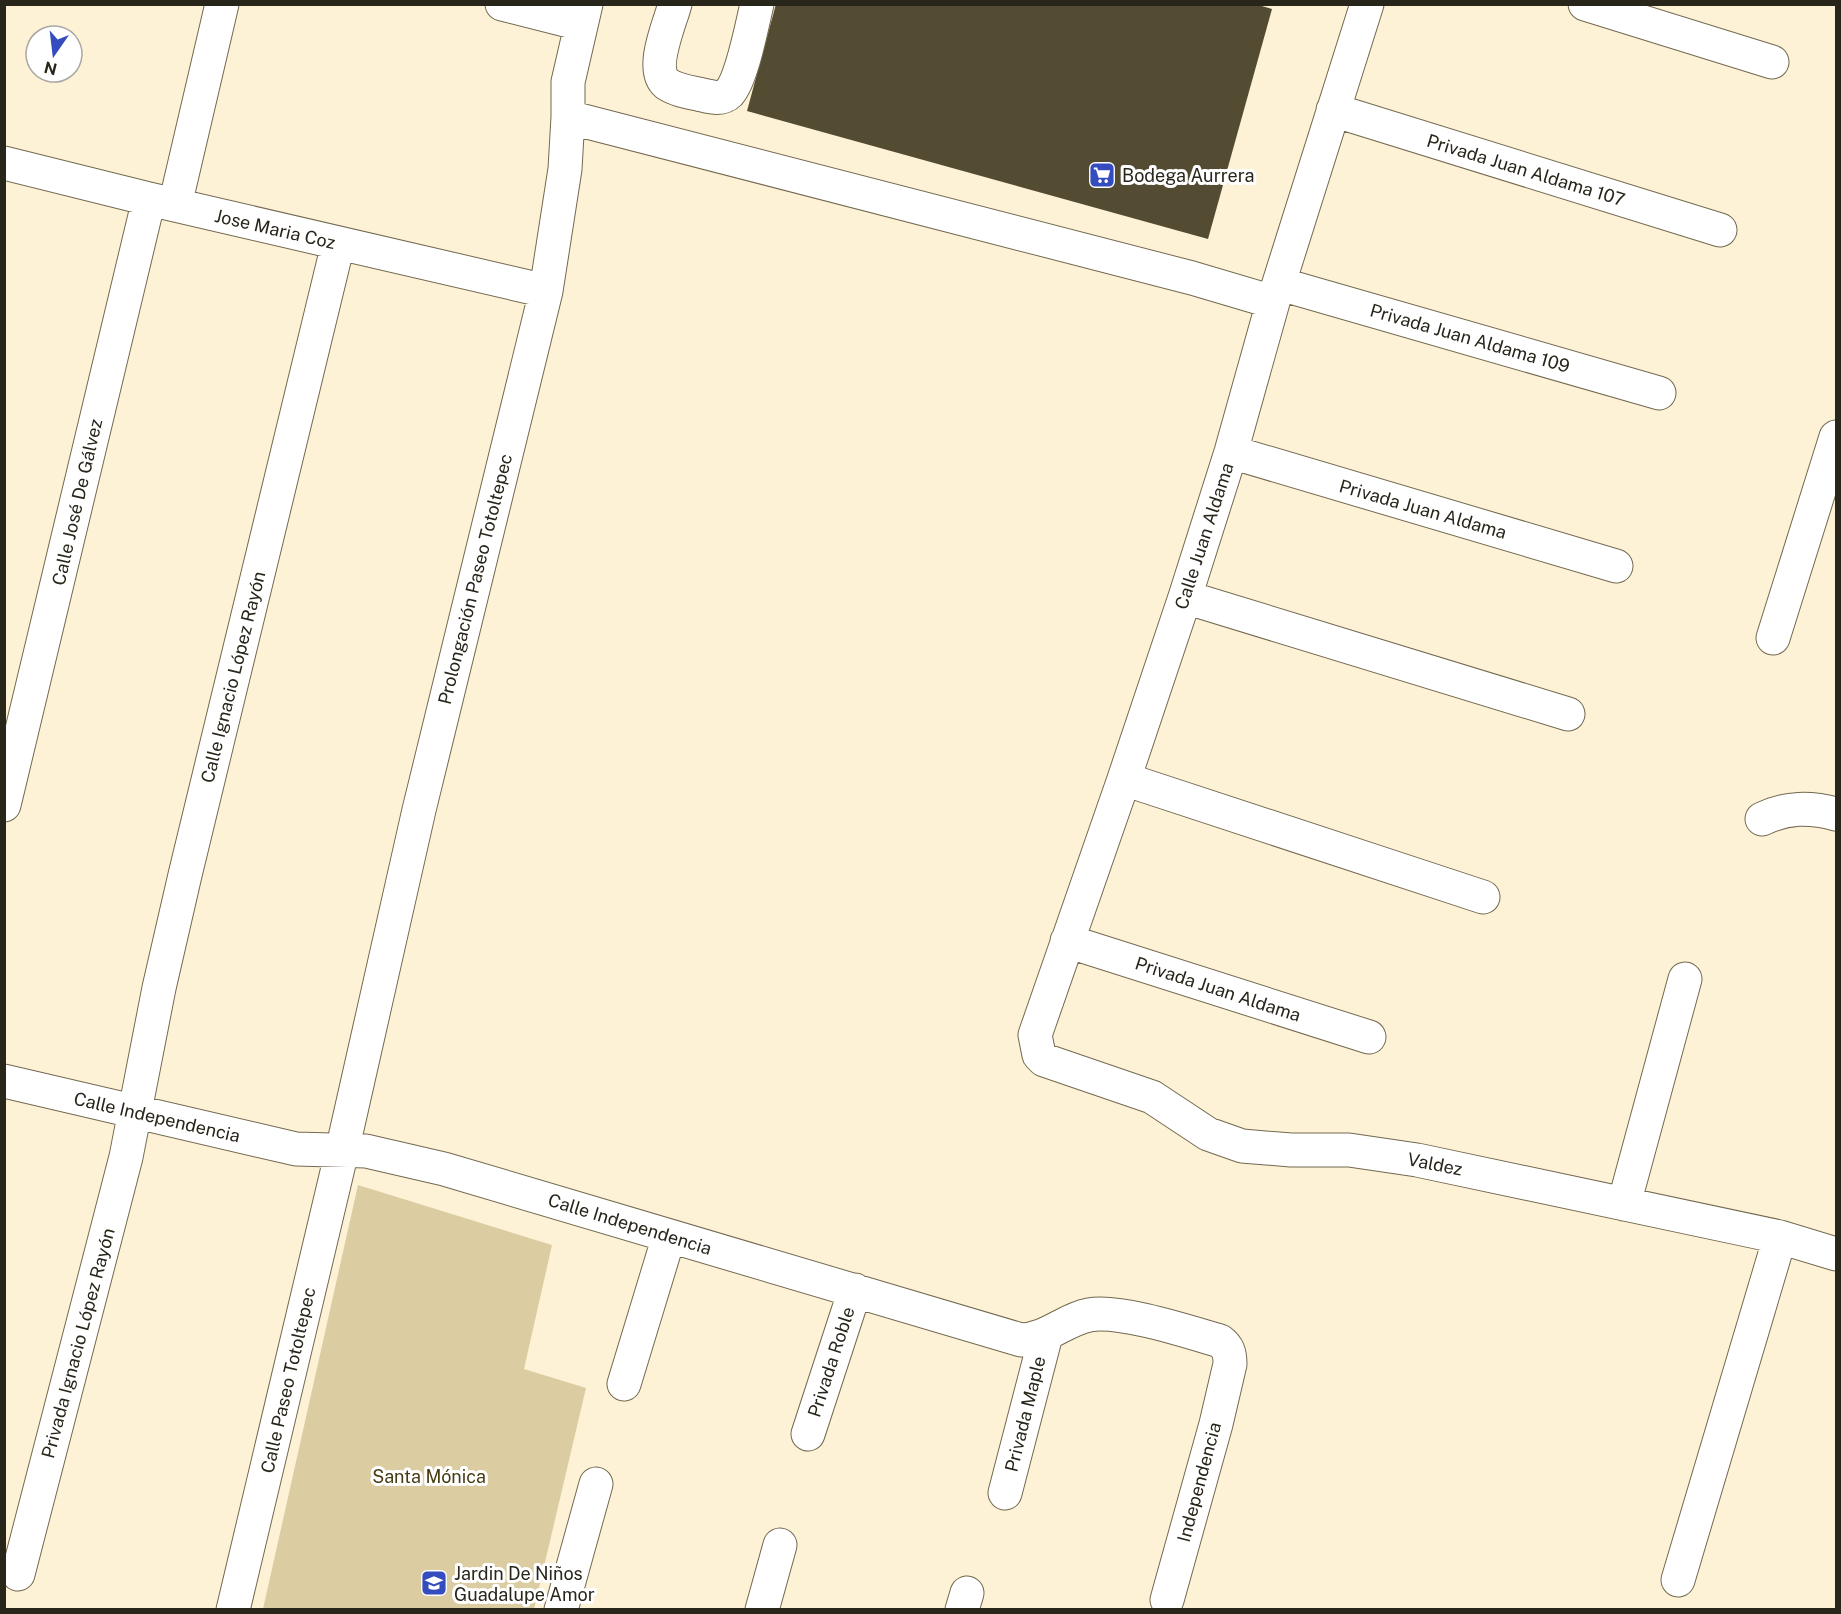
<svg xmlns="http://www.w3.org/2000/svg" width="1841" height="1614" font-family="'Public Sans',sans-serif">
<rect width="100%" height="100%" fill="#fdf2d6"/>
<path fill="#dbcca2" d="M 358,1185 L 552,1245 L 524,1369 L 586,1388 L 534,1609 L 263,1609 Z"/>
<path fill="#544b33" d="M 776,4 L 1255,4 L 1272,9 L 1208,239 L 747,111 Z"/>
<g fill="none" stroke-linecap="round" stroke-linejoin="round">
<defs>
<path id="minor" d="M 502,4 L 581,24
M 675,4 C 670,23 649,69 667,84 C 676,90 688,92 698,94 C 708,96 721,101 729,93 C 742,79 752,25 757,4
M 1367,4 L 1273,302 L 1231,452 L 1185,597 L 1124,779 L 1035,1035 L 1039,1055 L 1044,1060 L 1152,1097 L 1208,1134 L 1242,1146 L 1291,1150 L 1349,1150 L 1417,1160 L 1780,1237 L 1836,1254
M 1585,4 L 1772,62
M 1333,110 L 1720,230
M 568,117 L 1192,278 L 1273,302
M 4,163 L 149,199 L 546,291
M 175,205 L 222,4
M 1280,284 L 1659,393
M 1231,452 L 1616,566
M 1185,597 L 1568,714
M 1773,638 L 1836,437
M 1124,779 L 1483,897
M 4,805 L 149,199
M 1762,819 C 1787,807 1810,807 1836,814
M 1067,941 L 1369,1037
M 4,1081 L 296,1149 L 366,1151 L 444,1169 L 1021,1340 C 1048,1339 1064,1320 1089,1315 C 1119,1309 1189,1332 1220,1341 C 1228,1347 1230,1353 1230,1364 L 1216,1424 L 1167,1600
M 1624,1204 L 1685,979
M 624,1384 L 669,1236
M 808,1434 L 855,1290
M 1005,1493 L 1046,1335
M 18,1574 L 126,1157 L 159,988 L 185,875 L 338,244
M 1678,1580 L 1780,1237
M 233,1610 L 342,1151 L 419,810 L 546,291 L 565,169 L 568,117 L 568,82 L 586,4
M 561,1610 L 596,1484
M 762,1610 L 780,1545
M 962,1610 L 967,1593"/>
</defs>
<use href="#minor" stroke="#736950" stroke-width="35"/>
<use href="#minor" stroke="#fff" stroke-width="33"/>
</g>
<defs>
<symbol id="supermarket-square" viewBox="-11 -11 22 22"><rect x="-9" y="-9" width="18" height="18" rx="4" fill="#344cbd" stroke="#fff"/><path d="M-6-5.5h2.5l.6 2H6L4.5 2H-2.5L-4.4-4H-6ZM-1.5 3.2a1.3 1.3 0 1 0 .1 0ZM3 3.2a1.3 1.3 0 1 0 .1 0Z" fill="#fff"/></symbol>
<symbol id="school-square" viewBox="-11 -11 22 22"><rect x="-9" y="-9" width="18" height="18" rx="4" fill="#344cbd" stroke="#fff"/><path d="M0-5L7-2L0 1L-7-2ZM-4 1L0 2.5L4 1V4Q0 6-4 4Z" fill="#fff"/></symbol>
</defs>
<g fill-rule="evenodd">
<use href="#supermarket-square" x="1087" y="160" width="30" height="30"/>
<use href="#school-square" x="419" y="1568" width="30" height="30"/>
</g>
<g text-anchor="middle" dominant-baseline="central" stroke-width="6" stroke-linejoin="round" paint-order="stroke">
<g font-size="18" fill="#28251a" stroke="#fff">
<text transform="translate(1526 170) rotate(17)">Privada Juan Aldama 107</text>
<text transform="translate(275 229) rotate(13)">Jose Maria Coz</text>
<text transform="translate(1470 338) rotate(16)">Privada Juan Aldama 109</text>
<text transform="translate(77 502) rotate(-77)">Calle José De Gálvez</text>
<text transform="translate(1423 509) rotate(16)">Privada Juan Aldama</text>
<text transform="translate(1204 536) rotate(-72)">Calle Juan Aldama</text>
<text transform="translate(475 579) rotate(-76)">Prolongación Paseo Totoltepec</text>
<text transform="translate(233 677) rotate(-76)">Calle Ignacio López Rayón</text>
<text transform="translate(1218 989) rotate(18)">Privada Juan Aldama</text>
<text transform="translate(157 1117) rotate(13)">Calle Independencia</text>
<text transform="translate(1435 1164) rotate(11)">Valdez</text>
<text transform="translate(630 1224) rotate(17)">Calle Independencia</text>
<text transform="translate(78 1343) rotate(-75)">Privada Ignacio López Rayón</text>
<text transform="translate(831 1362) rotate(-72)">Privada Roble</text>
<text transform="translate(288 1380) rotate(-77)">Calle Paseo Totoltepec</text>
<text transform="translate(1025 1414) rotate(-76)">Privada Maple</text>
<text transform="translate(1199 1482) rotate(-75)">Independencia</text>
</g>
<g font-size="18" fill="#28251a" stroke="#fff" text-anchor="start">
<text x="1122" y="175">Bodega Aurrera</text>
<text x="454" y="1573">Jardin De Niños<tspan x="454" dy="21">Guadalupe Amor</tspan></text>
</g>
<g font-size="18" fill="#483a11" stroke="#fff">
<text x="429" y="1476">Santa Mónica</text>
</g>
</g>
<rect width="1841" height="1614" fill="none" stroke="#28251a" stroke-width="12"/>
<g transform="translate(54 54) rotate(194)"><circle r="28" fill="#ffffff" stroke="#a9a8a3" stroke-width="1.5"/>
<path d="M0-4.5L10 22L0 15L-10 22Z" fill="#344cbd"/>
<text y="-9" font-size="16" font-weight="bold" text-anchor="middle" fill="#28251a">N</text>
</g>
</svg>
